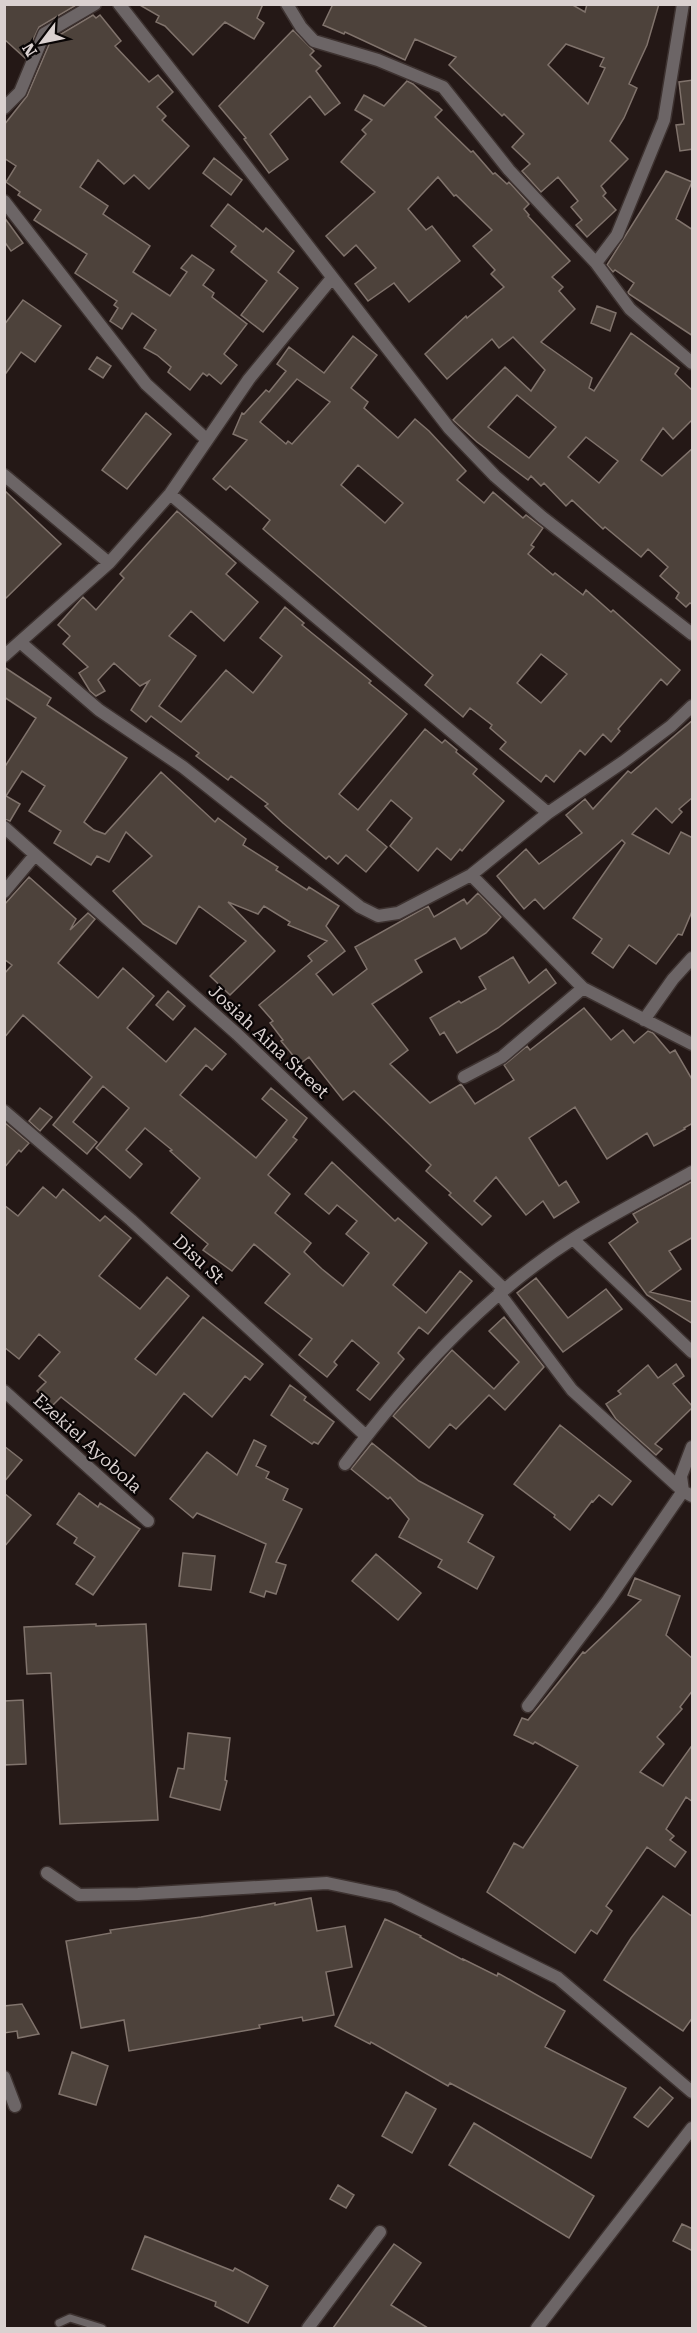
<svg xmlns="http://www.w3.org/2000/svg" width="697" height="2333" font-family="'Roboto Serif',serif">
<rect width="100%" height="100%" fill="#241816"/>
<path fill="#4d423b" stroke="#80736c" stroke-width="1.5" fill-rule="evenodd" d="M 4,4 L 78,4 L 39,27 L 25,58 L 4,39 Z
M 138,4 L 263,4 L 257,18 L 264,23 L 254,39 L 225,22 L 193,55 L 165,26 L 156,22 L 159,16 Z
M 333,4 L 571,4 L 585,12 L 587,4 L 659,4 L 647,45 L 629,84 L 637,88 L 624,118 L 610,141 L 628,159 L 601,186 L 606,193 L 603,196 L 616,210 L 587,237 L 576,225 L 582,220 L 571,207 L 578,201 L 558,177 L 541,192 L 522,171 L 530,164 L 512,147 L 524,134 L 504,114 L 502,116 L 449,65 L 456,57 L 415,39 L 405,60 L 345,32 L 344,34 L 323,25 ZM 566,44 L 604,58 L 600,66 L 605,68 L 588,104 L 548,65 Z
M 93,15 L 96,18 L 100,15 L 121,41 L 115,46 L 149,82 L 158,75 L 173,92 L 157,107 L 166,116 L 162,120 L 189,146 L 149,189 L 134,175 L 124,184 L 98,160 L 80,187 L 108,206 L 103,214 L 150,246 L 133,272 L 170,296 L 187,272 L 181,268 L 192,255 L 214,270 L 203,285 L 214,293 L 212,297 L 247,324 L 224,354 L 237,365 L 221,384 L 209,374 L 207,376 L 203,373 L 190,390 L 168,372 L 171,367 L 157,355 L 144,348 L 156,330 L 132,313 L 122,329 L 110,321 L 118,308 L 114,305 L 117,301 L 75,273 L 87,254 L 34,220 L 41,210 L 18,195 L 20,192 L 6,182 L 16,166 L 4,158 L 4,125 L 27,96 L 51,40 Z
M 293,30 L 314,51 L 310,55 L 321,66 L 316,71 L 340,103 L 325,115 L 310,96 L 270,134 L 288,159 L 269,173 L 244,139 L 246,138 L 219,106 Z
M 693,80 L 693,149 L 680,151 L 676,125 L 684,124 L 679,82 Z
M 407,81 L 413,84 L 442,110 L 435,117 L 471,152 L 473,151 L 493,174 L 495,173 L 507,184 L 509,182 L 529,204 L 524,209 L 529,215 L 528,216 L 570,261 L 552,277 L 563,287 L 559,291 L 575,309 L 541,342 L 592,378 L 589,388 L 594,391 L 631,333 L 679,368 L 675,374 L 693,391 L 693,419 L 673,439 L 663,428 L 641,460 L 662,476 L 693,448 L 693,605 L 690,603 L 686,607 L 676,598 L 679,593 L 660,576 L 668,567 L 648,549 L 641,557 L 605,527 L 603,529 L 572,500 L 566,506 L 544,483 L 541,486 L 531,476 L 528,480 L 477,442 L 453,420 L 505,367 L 531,391 L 545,370 L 513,337 L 499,348 L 492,339 L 447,379 L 425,354 L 466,316 L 467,318 L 504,287 L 491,274 L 495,270 L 473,246 L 492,230 L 456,195 L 454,196 L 438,177 L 408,209 L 426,230 L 432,226 L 460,261 L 409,302 L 394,283 L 368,301 L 355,284 L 376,268 L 356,245 L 344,256 L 326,236 L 375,192 L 341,162 L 366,134 L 362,130 L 372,120 L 355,110 L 364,95 L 384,106 ZM 517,395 L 556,427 L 529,458 L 488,427 ZM 586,437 L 618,461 L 599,483 L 568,457 Z
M 214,158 L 242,180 L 231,195 L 203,173 Z
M 666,171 L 692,182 L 676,219 L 693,230 L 693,336 L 629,294 L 628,292 L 634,283 L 615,270 L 613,272 L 607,265 Z
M 228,204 L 263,232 L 266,228 L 294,251 L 278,272 L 298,288 L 263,332 L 241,315 L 267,281 L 231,252 L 236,246 L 211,226 Z
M 4,217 L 23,243 L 11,251 L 4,241 Z
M 23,300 L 61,326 L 35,362 L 21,352 L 4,376 L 4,325 Z
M 597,306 L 616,313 L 610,331 L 591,323 Z
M 353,336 L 377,355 L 351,388 L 368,402 L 364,408 L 398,438 L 415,419 L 429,431 L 466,471 L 457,480 L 484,503 L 493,492 L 523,518 L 526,515 L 543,528 L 531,545 L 534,547 L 528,554 L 553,575 L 555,573 L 583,595 L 586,590 L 611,612 L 613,610 L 680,670 L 667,685 L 661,679 L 618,729 L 620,731 L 611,742 L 603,734 L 585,755 L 580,750 L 554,782 L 546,775 L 541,782 L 500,749 L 506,742 L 490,728 L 492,725 L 470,708 L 463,717 L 425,685 L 433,675 L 263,529 L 270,520 L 230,486 L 226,490 L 213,479 L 247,440 L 233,434 L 242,413 L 244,414 L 266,390 L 269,392 L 286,371 L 277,364 L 289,347 L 324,373 ZM 297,379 L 330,402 L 292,444 L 288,441 L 286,444 L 260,422 ZM 358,465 L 403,503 L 385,523 L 341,485 ZM 541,654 L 567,674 L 541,703 L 517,683 Z
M 97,357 L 111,366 L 103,378 L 89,369 Z
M 146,413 L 171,434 L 127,489 L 102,470 Z
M 4,490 L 61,544 L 4,600 Z
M 177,511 L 236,563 L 226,574 L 258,602 L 224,641 L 191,611 L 169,636 L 196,656 L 159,706 L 181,722 L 226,670 L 253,693 L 282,656 L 260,638 L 285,607 L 304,623 L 302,625 L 371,681 L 369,683 L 407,714 L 339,794 L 358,810 L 425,729 L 442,743 L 445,740 L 457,750 L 456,752 L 477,769 L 473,774 L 504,801 L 462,851 L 460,849 L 451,860 L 437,848 L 418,871 L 390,846 L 412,818 L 391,800 L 367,830 L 387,847 L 366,872 L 346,855 L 338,864 L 329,856 L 326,859 L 283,823 L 265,806 L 268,804 L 231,776 L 228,780 L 196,756 L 199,753 L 151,716 L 146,722 L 131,710 L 149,681 L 140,686 L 114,663 L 98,680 L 105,691 L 96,696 L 90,691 L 79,673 L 88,667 L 63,644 L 70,636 L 58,625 L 83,597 L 96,610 L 124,578 L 120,574 Z
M 4,667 L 51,698 L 47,705 L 127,758 L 84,822 L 94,830 L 105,834 L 161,772 L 215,822 L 218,818 L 246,839 L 243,845 L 278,867 L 276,870 L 307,890 L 309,887 L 339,906 L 326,926 L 345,951 L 316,974 L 333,995 L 367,969 L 355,947 L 428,906 L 434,917 L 464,899 L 467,904 L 478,893 L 501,917 L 486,933 L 461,949 L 455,938 L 415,960 L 422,972 L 372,1004 L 408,1050 L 390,1064 L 430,1103 L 461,1084 L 475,1104 L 514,1080 L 504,1065 L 527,1046 L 530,1050 L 584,1008 L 611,1040 L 623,1030 L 634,1043 L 648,1031 L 653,1033 L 670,1053 L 675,1050 L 693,1081 L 693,1123 L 684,1128 L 685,1129 L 654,1146 L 647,1133 L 607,1159 L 575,1107 L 529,1138 L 559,1186 L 566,1181 L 579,1202 L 554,1218 L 543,1201 L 526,1215 L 496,1177 L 474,1201 L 491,1216 L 482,1225 L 449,1195 L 451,1193 L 426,1171 L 431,1165 L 354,1091 L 343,1100 L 309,1057 L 300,1064 L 281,1041 L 283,1040 L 270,1023 L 273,1021 L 259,1005 L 312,961 L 308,956 L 327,941 L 288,925 L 290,922 L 264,906 L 258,914 L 228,902 L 275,951 L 230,995 L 210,976 L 246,941 L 199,906 L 176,944 L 143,924 L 113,891 L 152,856 L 126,832 L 109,862 L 97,856 L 91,865 L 54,843 L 61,831 L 29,811 L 45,786 L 22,771 L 6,796 L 20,804 L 10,821 L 4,819 L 4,768 L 36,718 L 4,697 Z
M 693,720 L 693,797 L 679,809 L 682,812 L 672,823 L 656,808 L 632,834 L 669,854 L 681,832 L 693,838 L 693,909 L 682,935 L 678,934 L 656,964 L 629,945 L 613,968 L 592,953 L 602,939 L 573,918 L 625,843 L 622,840 L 544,909 L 535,899 L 524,909 L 497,876 L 526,849 L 539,864 L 582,833 L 566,815 L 585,799 L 593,809 L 628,771 L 631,773 Z
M 29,877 L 76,919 L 70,930 L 88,913 L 95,919 L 58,963 L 98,998 L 123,968 L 154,996 L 127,1028 L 166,1062 L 195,1028 L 226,1054 L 212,1070 L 206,1065 L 180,1095 L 256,1158 L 287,1120 L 262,1099 L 271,1088 L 307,1118 L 293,1137 L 297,1140 L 268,1175 L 290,1194 L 275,1213 L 311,1243 L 304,1252 L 322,1269 L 343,1286 L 369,1253 L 346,1234 L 357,1221 L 337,1205 L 329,1214 L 305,1194 L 332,1162 L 395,1221 L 398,1218 L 427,1243 L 393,1285 L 426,1313 L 460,1271 L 472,1281 L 428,1334 L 419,1327 L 398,1353 L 404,1359 L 370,1400 L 357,1390 L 379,1363 L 352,1340 L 334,1362 L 337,1365 L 327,1377 L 299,1355 L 312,1339 L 265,1303 L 290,1274 L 254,1244 L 232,1271 L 203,1250 L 208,1244 L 171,1213 L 200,1178 L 170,1151 L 172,1150 L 145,1128 L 126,1150 L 142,1164 L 130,1178 L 96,1148 L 129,1108 L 103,1086 L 73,1122 L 97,1142 L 87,1154 L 53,1125 L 92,1077 L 23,1015 L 4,1038 L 4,974 L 12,965 L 4,959 L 4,905 Z
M 513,957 L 529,983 L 546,969 L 556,983 L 498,1028 L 457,1053 L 444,1032 L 440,1035 L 430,1018 L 459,1001 L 461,1003 L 486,989 L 479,977 Z
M 168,991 L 185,1006 L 173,1020 L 156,1005 Z
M 40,1108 L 52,1117 L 40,1131 L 29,1121 Z
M 4,1122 L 29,1143 L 21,1152 L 19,1150 L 4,1168 Z
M 693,1181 L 693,1237 L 669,1251 L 681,1269 L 650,1292 L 693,1302 L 693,1324 L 647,1295 L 609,1243 L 638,1222 L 633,1214 Z
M 43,1187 L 56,1198 L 63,1189 L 100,1221 L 105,1216 L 131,1238 L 99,1276 L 140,1309 L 167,1277 L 189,1296 L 135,1359 L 156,1375 L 203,1317 L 263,1364 L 250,1380 L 245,1376 L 212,1417 L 184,1393 L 135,1456 L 61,1397 L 52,1406 L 37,1391 L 46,1382 L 39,1376 L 60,1352 L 39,1334 L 19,1359 L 4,1347 L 4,1205 L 18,1216 Z
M 536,1278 L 568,1318 L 606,1289 L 622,1309 L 563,1352 L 517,1293 Z
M 504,1317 L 544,1367 L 505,1410 L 489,1395 L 456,1429 L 450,1424 L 429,1448 L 393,1416 L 452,1350 L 494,1389 L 519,1362 L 489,1331 Z
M 676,1364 L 684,1376 L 673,1384 L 693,1407 L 655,1444 L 662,1449 L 656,1455 L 616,1419 L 606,1404 L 621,1394 L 618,1391 L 648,1365 L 658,1378 Z
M 290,1385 L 306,1397 L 304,1400 L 334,1422 L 318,1444 L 314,1442 L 312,1444 L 271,1415 Z
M 560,1425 L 631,1481 L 612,1505 L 599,1495 L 593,1502 L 592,1501 L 570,1530 L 554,1517 L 555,1515 L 514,1484 Z
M 254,1440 L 266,1446 L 256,1466 L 269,1472 L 266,1478 L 288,1489 L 283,1500 L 302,1509 L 276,1562 L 286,1565 L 276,1594 L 266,1591 L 264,1597 L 250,1592 L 266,1544 L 197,1513 L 193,1518 L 170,1499 L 207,1452 L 237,1475 Z
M 372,1443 L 419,1481 L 483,1515 L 468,1542 L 494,1557 L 477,1589 L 438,1567 L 442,1560 L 399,1537 L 409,1519 L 390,1497 L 388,1499 L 351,1469 Z
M 4,1446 L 22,1460 L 4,1482 Z
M 4,1493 L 31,1515 L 4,1547 Z
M 79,1493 L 98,1507 L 100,1503 L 140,1529 L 93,1595 L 76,1584 L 95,1557 L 74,1543 L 77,1538 L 57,1524 Z
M 183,1553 L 215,1556 L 211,1590 L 179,1586 Z
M 376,1554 L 421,1593 L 398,1620 L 352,1581 Z
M 635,1578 L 680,1596 L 666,1635 L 693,1659 L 693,1690 L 680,1707 L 682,1709 L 657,1737 L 664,1744 L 640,1772 L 663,1786 L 693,1744 L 693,1802 L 686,1797 L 666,1829 L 674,1836 L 670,1840 L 686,1852 L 675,1867 L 647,1847 L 606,1906 L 612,1911 L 597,1934 L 591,1930 L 575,1953 L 487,1892 L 514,1843 L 523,1848 L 578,1766 L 535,1742 L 533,1744 L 514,1735 L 522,1718 L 528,1720 L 583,1652 L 585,1653 L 641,1600 L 628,1595 Z
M 96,1624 L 96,1626 L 146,1624 L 158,1820 L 60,1824 L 51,1673 L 27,1674 L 24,1627 Z
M 23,1700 L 26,1764 L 4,1765 L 4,1701 Z
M 188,1733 L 230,1738 L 225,1780 L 227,1781 L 220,1810 L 170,1797 L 178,1768 L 184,1769 Z
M 663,1896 L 693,1917 L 693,2017 L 683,2031 L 604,1980 L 631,1938 Z
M 311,1898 L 317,1931 L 345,1926 L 352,1967 L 326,1972 L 334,2015 L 303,2021 L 302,2017 L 259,2025 L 260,2028 L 129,2051 L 124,2020 L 81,2028 L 66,1941 L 111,1933 L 110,1930 L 201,1917 L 275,1903 L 275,1905 Z
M 385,1919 L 421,1936 L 420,1937 L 463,1960 L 463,1959 L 497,1976 L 498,1973 L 565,2011 L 545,2047 L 626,2088 L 591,2158 L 450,2083 L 448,2086 L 371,2042 L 370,2044 L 335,2026 Z
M 22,2004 L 39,2034 L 18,2038 L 17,2031 L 4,2033 L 4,2006 Z
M 72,2052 L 108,2066 L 96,2105 L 59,2094 Z
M 660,2087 L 673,2098 L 648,2127 L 634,2117 Z
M 406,2092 L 436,2109 L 412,2153 L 382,2136 Z
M 474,2123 L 594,2196 L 569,2238 L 449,2165 Z
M 338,2185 L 354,2195 L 346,2208 L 330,2199 Z
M 682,2224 L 693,2229 L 693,2251 L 673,2241 Z
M 145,2236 L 233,2271 L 235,2268 L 268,2286 L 248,2323 L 215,2306 L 216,2302 L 132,2269 Z
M 394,2244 L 421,2263 L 391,2305 L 428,2328 L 333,2328 Z"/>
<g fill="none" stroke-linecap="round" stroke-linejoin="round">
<defs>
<path id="service" d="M 59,2323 L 70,2318 L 102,2328"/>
<path id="minor" d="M 119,4 L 240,158 L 449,428 L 495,476 L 542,517 L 692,634
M 287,4 L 301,27 L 314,41 L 378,60 L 443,87 L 509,170 L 596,263 L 630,309 L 692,363
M 4,108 L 20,92 L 44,34 L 95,4
M 4,201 L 146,384 L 206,439
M 596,263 L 617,235 L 664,120 L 683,4
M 4,475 L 109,563
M 170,494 L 548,813
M 20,642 L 99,710 L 183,767 L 360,907 L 378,916 L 398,913 L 471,875 L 548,813 L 623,762 L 671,726 L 692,706
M 4,656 L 109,563 L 170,494 L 249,379 L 332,278
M 4,827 L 237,1034 L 504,1289
M 471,875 L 583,988 L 692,1044
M 4,892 L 35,855
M 644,1020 L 673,979 L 692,958
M 464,1077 L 502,1057 L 583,988
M 4,1111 L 131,1220 L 366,1436
M 573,1239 L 692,1352
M 499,1293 L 572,1390 L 683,1491 L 692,1496
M 4,1391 L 148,1521
M 345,1464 C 409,1379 483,1296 573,1239 C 612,1214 653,1194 692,1172
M 528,1706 L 608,1600 L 683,1491 L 681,1476 L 692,1447
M 47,1873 L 79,1895 L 138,1894 L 327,1883 L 394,1897 L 558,1978 L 692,2092
M 4,2077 L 15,2106
M 308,2328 L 380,2232
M 537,2328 L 692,2128"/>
</defs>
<use href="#service" stroke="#3d3230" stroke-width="10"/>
<use href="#minor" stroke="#3d3230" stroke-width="15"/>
<use href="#service" stroke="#6c6566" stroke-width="7"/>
<use href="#minor" stroke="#6c6566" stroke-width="12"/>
</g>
<g text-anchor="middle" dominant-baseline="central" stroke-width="4.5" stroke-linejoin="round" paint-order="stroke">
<g font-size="18" fill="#dad1d0" stroke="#090505">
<text transform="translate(269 1041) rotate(43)">Josiah Aina Street</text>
<text transform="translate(199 1259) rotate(43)">Disu St</text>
<text transform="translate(88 1443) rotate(42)">Ezekiel Ayobola</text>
</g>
</g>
<rect width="697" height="2333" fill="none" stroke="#dad1d0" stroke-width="12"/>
<g transform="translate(42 42) rotate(238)" stroke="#090505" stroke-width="4.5" paint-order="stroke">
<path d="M0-4.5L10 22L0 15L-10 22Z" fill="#dad1d0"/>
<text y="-9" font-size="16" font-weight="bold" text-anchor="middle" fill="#dad1d0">N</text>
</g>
</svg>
